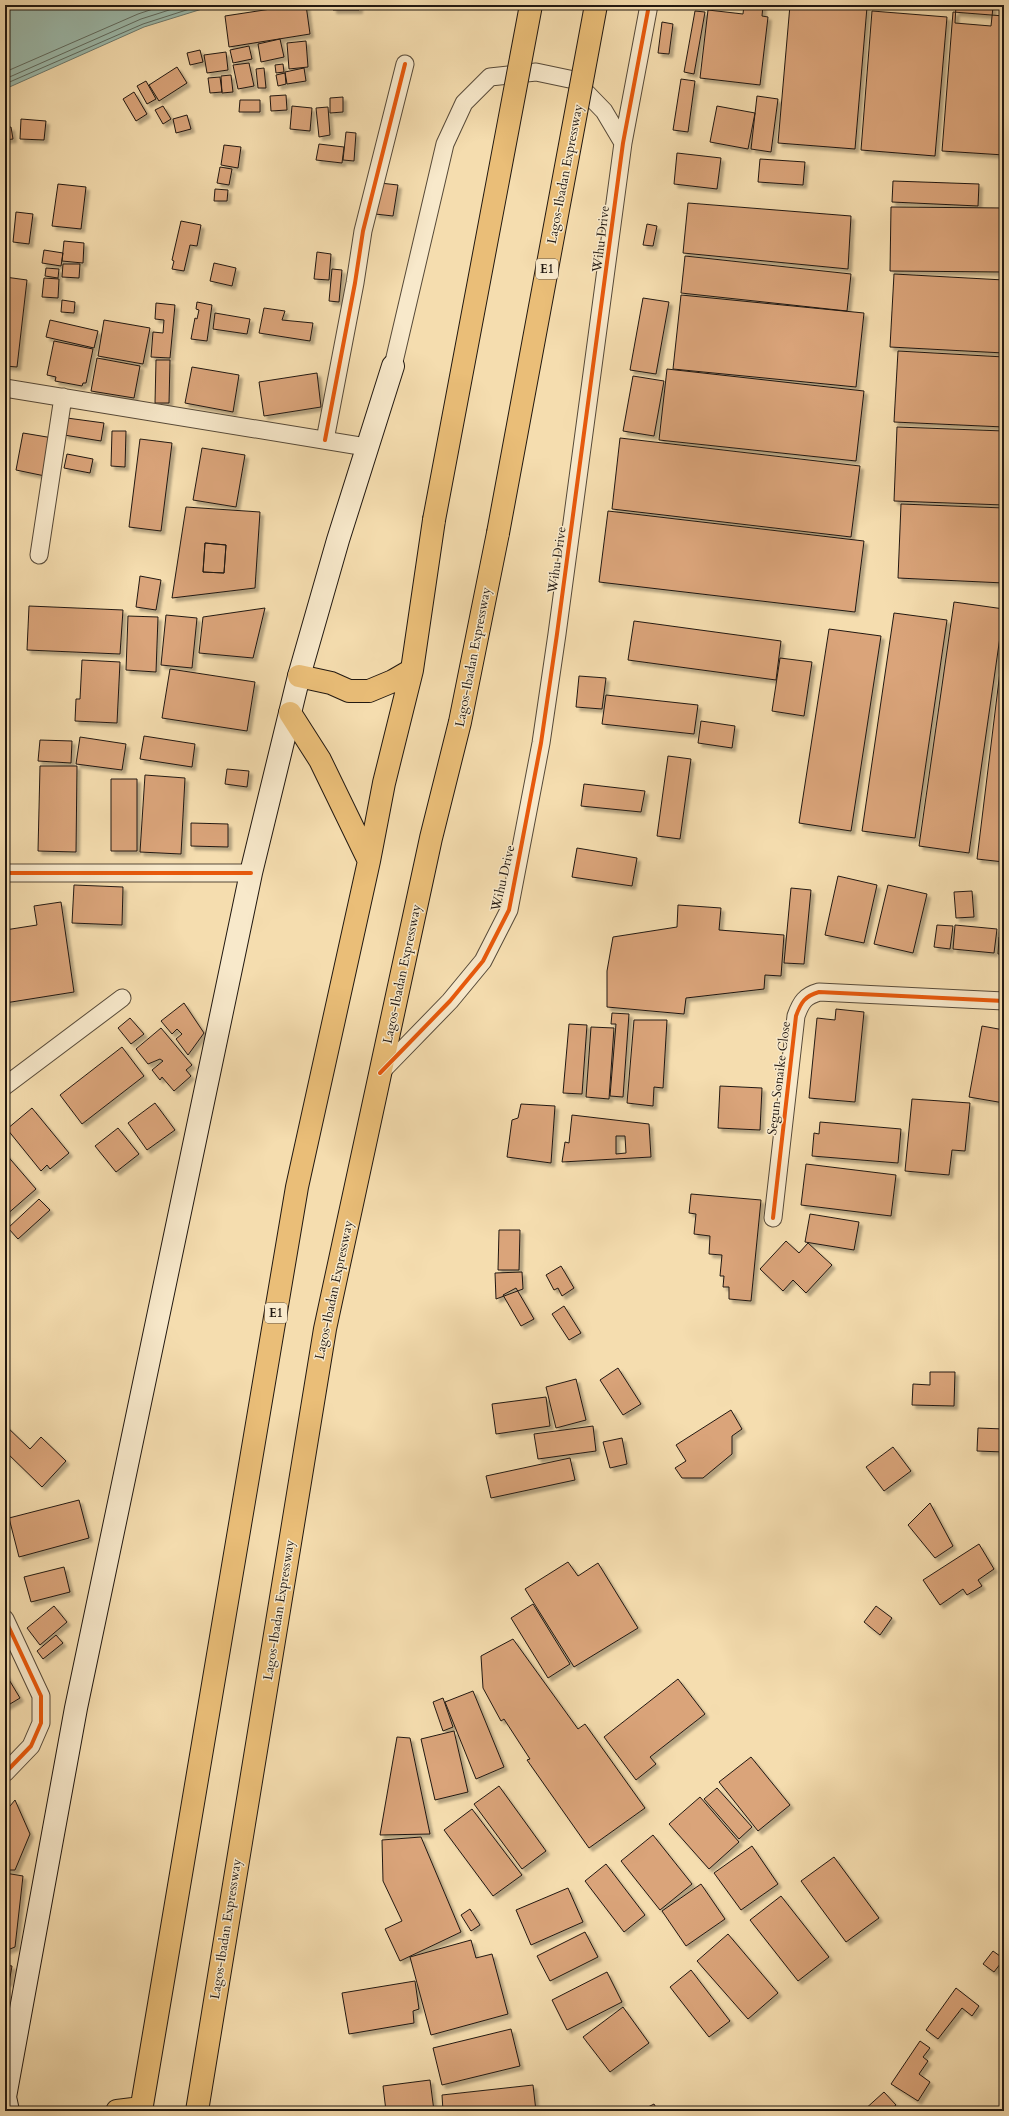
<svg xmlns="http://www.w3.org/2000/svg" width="1009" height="2116" font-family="Cardo,serif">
<defs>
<filter id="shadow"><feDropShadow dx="3.5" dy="3.5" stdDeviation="1" flood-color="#0004"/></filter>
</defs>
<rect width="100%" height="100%" fill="#f5ddaf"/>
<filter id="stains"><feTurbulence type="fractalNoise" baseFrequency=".005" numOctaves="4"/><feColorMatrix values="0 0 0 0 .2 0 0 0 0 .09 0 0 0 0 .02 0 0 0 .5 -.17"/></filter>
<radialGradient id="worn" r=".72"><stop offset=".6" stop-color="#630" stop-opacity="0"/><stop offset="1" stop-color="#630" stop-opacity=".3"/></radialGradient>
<path fill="#9cbbad" stroke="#6b7a6f" d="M 5,5 L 215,5 L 144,27 L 5,89 Z"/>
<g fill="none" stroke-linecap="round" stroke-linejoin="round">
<path stroke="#5e6a5f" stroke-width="1" d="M 5,72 L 138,14 L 165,5
M 5,79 L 141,19 L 185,5
M 5,84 L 143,24 L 202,5"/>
</g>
<path fill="#daa47a" stroke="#211811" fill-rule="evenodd" filter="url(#shadow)" d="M 297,5 L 306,5 L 310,34 L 229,47 L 225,16 Z
M 333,5 L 359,5 L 359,10 L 333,10 Z
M 744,5 L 763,5 L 762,16 L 768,17 L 760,85 L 700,78 L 708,10 L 743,14 Z
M 790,5 L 867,7 L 855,149 L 778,143 Z
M 956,5 L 993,7 L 991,26 L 955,23 Z
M 695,11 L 705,12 L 694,74 L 684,72 Z
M 872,11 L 947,17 L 935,156 L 861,150 Z
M 953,12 L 1004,16 L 1004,155 L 942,151 Z
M 662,22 L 673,24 L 669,54 L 658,53 Z
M 280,39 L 284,57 L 261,62 L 258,44 Z
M 306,41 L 308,67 L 289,69 L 287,43 Z
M 249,46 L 252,59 L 233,63 L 230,50 Z
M 200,50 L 203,62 L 190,65 L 187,53 Z
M 226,52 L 228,70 L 207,73 L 204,55 Z
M 249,63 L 254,86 L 238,89 L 233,65 Z
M 283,64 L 284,72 L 276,73 L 275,65 Z
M 177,67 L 187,83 L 159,101 L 149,85 Z
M 264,68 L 266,88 L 258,88 L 256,69 Z
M 304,68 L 306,81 L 287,84 L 285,72 Z
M 285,73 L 286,84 L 278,86 L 276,75 Z
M 231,75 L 233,92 L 222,93 L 221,76 Z
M 220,77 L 222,92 L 210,93 L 208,78 Z
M 681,79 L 695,81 L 688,132 L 673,130 Z
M 146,81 L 156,99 L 147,104 L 137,86 Z
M 134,92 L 147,114 L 136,121 L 123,99 Z
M 286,95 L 287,110 L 271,111 L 270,96 Z
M 757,96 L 778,99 L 771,152 L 751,149 Z
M 343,97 L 343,112 L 330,113 L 330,98 Z
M 240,100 L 260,100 L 260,112 L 239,112 Z
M 163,106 L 171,119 L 163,124 L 155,110 Z
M 292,106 L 312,108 L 310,131 L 290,129 Z
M 717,106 L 755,113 L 748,149 L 710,142 Z
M 328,107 L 330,135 L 319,137 L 316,108 Z
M 187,115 L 191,129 L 176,133 L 173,119 Z
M 21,119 L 46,121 L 44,140 L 20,139 Z
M 11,127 L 13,139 L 5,140 L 5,128 Z
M 346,132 L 356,133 L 354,161 L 343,160 Z
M 319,144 L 344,147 L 342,163 L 316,160 Z
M 224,145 L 241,147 L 238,168 L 221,165 Z
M 677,153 L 721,158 L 717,189 L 674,184 Z
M 760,159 L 805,162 L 803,185 L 758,182 Z
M 220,167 L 232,169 L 229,185 L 217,183 Z
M 893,181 L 979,184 L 978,206 L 892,202 Z
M 380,183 L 398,185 L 393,216 L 375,214 Z
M 58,184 L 86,187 L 81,229 L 52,226 Z
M 215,189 L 228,190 L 227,201 L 214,201 Z
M 688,203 L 851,216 L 848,269 L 683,253 Z
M 891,207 L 1004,208 L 1004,272 L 890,271 Z
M 16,212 L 33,214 L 29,244 L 13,242 Z
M 181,221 L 201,225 L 197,246 L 190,245 L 184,271 L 172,269 L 174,261 L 172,260 Z
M 647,224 L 657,226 L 653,246 L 643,245 Z
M 64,241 L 84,243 L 83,263 L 62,261 Z
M 44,250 L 63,253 L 61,266 L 42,263 Z
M 317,252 L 331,254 L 329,280 L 314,279 Z
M 685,256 L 851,274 L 847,311 L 681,293 Z
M 214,263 L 236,268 L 232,286 L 210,281 Z
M 63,264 L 80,264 L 79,278 L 62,277 Z
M 46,268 L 59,269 L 58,278 L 45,276 Z
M 332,269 L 342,270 L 339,302 L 329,301 Z
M 894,274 L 1004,280 L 1004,353 L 890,347 Z
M 5,277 L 27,280 L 17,367 L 5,366 Z
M 44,278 L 59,279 L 58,298 L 42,297 Z
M 681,295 L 864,313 L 856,387 L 673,369 Z
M 643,298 L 669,302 L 656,374 L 630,370 Z
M 62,300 L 75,302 L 74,313 L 61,312 Z
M 197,302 L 212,305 L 207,341 L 191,339 L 195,318 L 197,319 L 199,310 L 196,309 Z
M 156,303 L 175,305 L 170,358 L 151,357 L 153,332 L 163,333 L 164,320 L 155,319 Z
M 264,308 L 285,311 L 282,320 L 313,323 L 310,341 L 259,333 Z
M 215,313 L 250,319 L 247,334 L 213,329 Z
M 50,320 L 98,331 L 94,348 L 46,337 Z
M 104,320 L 150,328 L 143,364 L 98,356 Z
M 54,341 L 93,349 L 86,383 L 83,383 L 82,386 L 55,381 L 56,377 L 47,375 Z
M 898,351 L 1004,357 L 1004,427 L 894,422 Z
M 97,358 L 140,366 L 134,398 L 91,391 Z
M 156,360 L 170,360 L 169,403 L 155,403 Z
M 192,367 L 239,375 L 233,412 L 185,403 Z
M 667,369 L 864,391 L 856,461 L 659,440 Z
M 317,373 L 321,407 L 264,416 L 259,382 Z
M 633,376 L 664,381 L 654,436 L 623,431 Z
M 67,418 L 104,423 L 101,441 L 64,435 Z
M 897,427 L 1004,431 L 1004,505 L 894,501 Z
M 112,431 L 126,431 L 125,467 L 111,466 Z
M 23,433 L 53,438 L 45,476 L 16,470 Z
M 620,438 L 860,466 L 851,537 L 612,509 Z
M 140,439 L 172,443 L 161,531 L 129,527 Z
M 202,448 L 245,455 L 236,507 L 193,500 Z
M 67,454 L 93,459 L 90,473 L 64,468 Z
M 901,504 L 1004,508 L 1004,583 L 898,578 Z
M 186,507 L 260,512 L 255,588 L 172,598 ZM 205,543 L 226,545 L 224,573 L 203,572 Z
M 608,511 L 864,541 L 855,612 L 599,582 Z
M 205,543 L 226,545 L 224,573 L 203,572 Z
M 140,576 L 161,580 L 156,610 L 136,607 Z
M 954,602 L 1004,609 L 969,853 L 919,846 Z
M 29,606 L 123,610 L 120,654 L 27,650 Z
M 265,608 L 253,658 L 199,653 L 203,617 Z
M 894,613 L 947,620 L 915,838 L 862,831 Z
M 166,615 L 197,618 L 192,668 L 161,665 Z
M 128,616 L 158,617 L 156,672 L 126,670 Z
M 634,621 L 781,641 L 776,680 L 628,660 Z
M 829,629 L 881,636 L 851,831 L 799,823 Z
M 1004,639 L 1004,862 L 977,859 Z
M 780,658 L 812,662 L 804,716 L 772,711 Z
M 82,660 L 120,662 L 117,723 L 75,721 L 76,699 L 80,699 Z
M 170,669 L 255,682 L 247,731 L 162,718 Z
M 579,676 L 606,678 L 602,709 L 576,707 Z
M 606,695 L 698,705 L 694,734 L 602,724 Z
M 701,721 L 735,726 L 732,748 L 698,743 Z
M 144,736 L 195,744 L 192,767 L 140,759 Z
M 80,737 L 126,744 L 122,770 L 76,764 Z
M 40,740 L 72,741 L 71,763 L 38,761 Z
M 668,756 L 691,759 L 680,839 L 657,836 Z
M 40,766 L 77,766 L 76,852 L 38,851 Z
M 227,769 L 249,771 L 247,787 L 225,784 Z
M 145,775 L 185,778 L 181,854 L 140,852 Z
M 111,779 L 137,779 L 137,851 L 111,851 Z
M 584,784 L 645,791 L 641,812 L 581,806 Z
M 191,823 L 228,824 L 228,847 L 191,846 Z
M 577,848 L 637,858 L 632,886 L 572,877 Z
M 838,876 L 877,885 L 864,943 L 825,935 Z
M 74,885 L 123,887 L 122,925 L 72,923 Z
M 888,885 L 927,894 L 913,953 L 874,944 Z
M 791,888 L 811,890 L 804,964 L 784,963 Z
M 972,891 L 974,917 L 956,918 L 954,892 Z
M 61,902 L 74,992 L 5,1003 L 5,930 L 37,925 L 34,906 Z
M 678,905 L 721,908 L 719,930 L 784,935 L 781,976 L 765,975 L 764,989 L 686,998 L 684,1014 L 607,1007 L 607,971 L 613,937 L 677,927 Z
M 937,925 L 953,926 L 950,949 L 934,947 Z
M 955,925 L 997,929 L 994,953 L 953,949 Z
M 999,937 L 1004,937 L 1004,954 L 998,954 Z
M 184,1003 L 204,1033 L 188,1055 L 176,1039 L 182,1034 L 177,1029 L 172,1034 L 161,1021 Z
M 836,1009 L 864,1012 L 855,1102 L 809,1098 L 817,1018 L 835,1020 Z
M 612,1013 L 629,1014 L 623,1097 L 610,1096 L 616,1024 L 611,1024 Z
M 130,1018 L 144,1034 L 131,1044 L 118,1028 Z
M 634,1020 L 667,1020 L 663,1088 L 654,1087 L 653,1106 L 627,1103 Z
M 569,1024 L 587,1025 L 582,1094 L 563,1093 Z
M 982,1026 L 1004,1030 L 1004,1103 L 969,1097 Z
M 591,1027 L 614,1028 L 609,1099 L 586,1097 Z
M 161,1028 L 192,1065 L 186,1070 L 191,1076 L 174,1091 L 162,1077 L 160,1080 L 152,1070 L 163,1061 L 160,1059 L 148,1064 L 136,1049 Z
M 122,1047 L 144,1076 L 82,1124 L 60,1095 Z
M 720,1086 L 762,1088 L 760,1130 L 718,1128 Z
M 912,1099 L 970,1103 L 965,1151 L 952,1150 L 949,1175 L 905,1171 Z
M 155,1103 L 175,1130 L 147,1150 L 128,1123 Z
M 521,1104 L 555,1106 L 551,1163 L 507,1157 L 512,1120 L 518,1118 Z
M 32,1108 L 69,1153 L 50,1169 L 47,1165 L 41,1171 L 7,1129 Z
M 572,1115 L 649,1124 L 651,1157 L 562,1162 L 565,1142 L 569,1143 ZM 616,1136 L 625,1136 L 626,1153 L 616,1154 Z
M 820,1122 L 901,1129 L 898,1163 L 812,1156 L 814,1133 L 819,1134 Z
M 118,1128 L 139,1154 L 116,1172 L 95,1146 Z
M 5,1153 L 36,1189 L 5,1216 Z
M 806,1164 L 896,1175 L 891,1216 L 801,1205 Z
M 691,1194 L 761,1200 L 751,1301 L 729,1299 L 729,1287 L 723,1287 L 724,1276 L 720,1276 L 722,1255 L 709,1254 L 710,1236 L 694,1234 L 696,1214 L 689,1213 Z
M 39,1199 L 50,1210 L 18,1239 L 8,1228 Z
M 810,1214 L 859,1222 L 854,1250 L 805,1242 Z
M 499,1230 L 520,1230 L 519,1270 L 498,1270 Z
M 786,1241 L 799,1253 L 808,1243 L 832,1265 L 806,1293 L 793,1280 L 783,1291 L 760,1269 Z
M 561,1266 L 574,1288 L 562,1296 L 558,1288 L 554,1290 L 546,1275 Z
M 522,1272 L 523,1289 L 496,1299 L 495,1273 Z
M 516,1288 L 534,1319 L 521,1326 L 503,1295 Z
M 564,1306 L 581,1333 L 569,1340 L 552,1314 Z
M 618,1368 L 641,1404 L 623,1415 L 600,1380 Z
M 930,1372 L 955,1372 L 954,1406 L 912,1405 L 913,1384 L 930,1385 Z
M 576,1379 L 586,1420 L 556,1428 L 546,1387 Z
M 546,1397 L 550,1426 L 496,1434 L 492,1404 Z
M 731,1410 L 742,1429 L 732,1436 L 732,1454 L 703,1478 L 682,1478 L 675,1468 L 686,1461 L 676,1445 Z
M 5,1425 L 30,1449 L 41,1437 L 66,1461 L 42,1487 L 5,1451 Z
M 593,1426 L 596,1451 L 538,1459 L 534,1434 Z
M 978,1428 L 1004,1429 L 1004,1452 L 977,1451 Z
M 622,1438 L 627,1464 L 610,1468 L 603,1442 Z
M 893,1447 L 911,1471 L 884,1491 L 866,1467 Z
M 570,1458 L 575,1480 L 491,1498 L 486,1476 Z
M 79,1500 L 89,1538 L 19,1557 L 9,1518 Z
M 930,1503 L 953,1546 L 935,1558 L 908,1525 Z
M 979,1544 L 994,1569 L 978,1580 L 982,1586 L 967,1595 L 963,1589 L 940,1605 L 923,1580 Z
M 568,1562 L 578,1576 L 598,1563 L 638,1628 L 574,1667 L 525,1589 Z
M 64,1567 L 70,1592 L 31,1602 L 24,1577 Z
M 533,1604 L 570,1664 L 548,1678 L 511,1618 Z
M 54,1606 L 67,1622 L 40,1645 L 27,1628 Z
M 876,1606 L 892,1618 L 880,1635 L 864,1622 Z
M 56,1635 L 63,1643 L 43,1659 L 37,1651 Z
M 513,1639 L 578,1729 L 585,1724 L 645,1808 L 589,1848 L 527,1760 L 530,1759 L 504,1719 L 501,1721 L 483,1688 L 481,1656 Z
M 5,1673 L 20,1698 L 5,1707 Z
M 678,1679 L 705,1714 L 650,1757 L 656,1764 L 636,1780 L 604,1737 Z
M 473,1691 L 504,1767 L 476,1779 L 445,1702 Z
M 443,1698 L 453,1727 L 443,1731 L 433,1702 Z
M 454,1731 L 468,1792 L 435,1800 L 421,1739 Z
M 397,1737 L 410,1738 L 430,1834 L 380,1835 Z
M 751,1757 L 790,1805 L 758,1831 L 719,1782 Z
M 499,1786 L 546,1851 L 522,1869 L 474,1804 Z
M 717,1788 L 752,1827 L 739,1839 L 704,1799 Z
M 700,1797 L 739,1842 L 709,1869 L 669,1824 Z
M 15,1800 L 30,1834 L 15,1870 L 5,1870 L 5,1812 Z
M 472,1809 L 522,1875 L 493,1896 L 444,1830 Z
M 653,1835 L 692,1884 L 660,1910 L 621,1861 Z
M 421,1837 L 461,1932 L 400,1961 L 385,1929 L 402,1921 L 383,1881 L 382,1840 Z
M 752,1846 L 778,1884 L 741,1910 L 714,1873 Z
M 834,1857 L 879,1918 L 846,1942 L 801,1881 Z
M 606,1864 L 645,1915 L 624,1932 L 585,1881 Z
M 5,1873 L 23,1876 L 15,1947 L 5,1951 Z
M 701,1884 L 725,1919 L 686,1946 L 662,1911 Z
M 568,1888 L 583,1922 L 531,1945 L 516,1910 Z
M 781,1896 L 829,1957 L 798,1981 L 750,1920 Z
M 470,1909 L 480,1925 L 471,1931 L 461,1915 Z
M 585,1932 L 598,1957 L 550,1981 L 537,1956 Z
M 728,1934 L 778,1993 L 748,2019 L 697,1961 Z
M 471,1940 L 476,1958 L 492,1954 L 508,2014 L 431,2035 L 410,1957 Z
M 993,1951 L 1004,1959 L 994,1972 L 983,1964 Z
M 5,1965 L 12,1966 L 9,1983 L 5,1982 Z
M 691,1970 L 730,2021 L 709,2037 L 670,1987 Z
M 607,1972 L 622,2002 L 567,2030 L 552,2000 Z
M 415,1981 L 419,2009 L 413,2011 L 414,2023 L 349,2034 L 342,1993 Z
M 956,1988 L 979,2006 L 972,2016 L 962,2008 L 938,2039 L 926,2030 Z
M 623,2007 L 649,2043 L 610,2072 L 583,2037 Z
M 511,2029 L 520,2066 L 442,2085 L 433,2048 Z
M 920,2041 L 930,2048 L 923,2057 L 928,2061 L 919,2074 L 930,2082 L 918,2101 L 891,2084 Z
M 430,2080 L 434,2111 L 386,2111 L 383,2086 Z
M 533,2085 L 536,2111 L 443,2111 L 442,2095 Z
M 884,2092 L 896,2105 L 891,2109 L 894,2111 L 863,2111 Z
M 654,2104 L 658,2111 L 640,2111 Z"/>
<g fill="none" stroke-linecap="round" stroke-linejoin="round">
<defs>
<path id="minor" d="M 393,366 L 445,144 L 464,103 L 490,77 L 536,72 L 574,80 L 604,111 L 623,143
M 5,388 L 366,447
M 325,440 L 355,283 L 363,231 L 405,64
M 39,555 L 63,397
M 5,873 L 251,873
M 380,1073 L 450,1001 L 483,961 L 509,910 L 541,743 L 557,634 L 623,143 L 649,5
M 5,1086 L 122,998
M 773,1218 L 796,1016 C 801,1002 805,996 819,992 L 1004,1001
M 5,1619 L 41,1696 L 41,1723 L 31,1746 L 5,1773"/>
<path id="secondary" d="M 8,2111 L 5,2097 L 76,1708 L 251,873 L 299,676 L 338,540 L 393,366"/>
<path id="motorway" d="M 299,676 L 331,683 L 349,691 L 369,691 L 393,681 L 412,670
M 290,713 L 320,760 L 369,861
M 117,2111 L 141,2108
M 141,2111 L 297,1187 L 369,861 L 384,783 L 412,670 L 434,520
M 197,2111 L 325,1329 L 431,838 L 460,722 L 498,533"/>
</defs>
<use href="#minor" stroke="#564938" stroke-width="19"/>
<use href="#secondary" stroke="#211811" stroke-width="24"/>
<use href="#motorway" stroke="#211811" stroke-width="24"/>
<use href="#minor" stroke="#f8e9cb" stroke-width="17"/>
<use href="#secondary" stroke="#f8e9cb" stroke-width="22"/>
<use href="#motorway" stroke="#eabe78" stroke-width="22"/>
<defs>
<path id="motorway-bridge" d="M 434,520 L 531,5
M 498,533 L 596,5"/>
</defs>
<use href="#motorway-bridge" stroke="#211811" stroke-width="24" stroke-linecap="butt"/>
<use href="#motorway-bridge" stroke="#eabe78" stroke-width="22"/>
<defs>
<path id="cycleway" d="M 325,440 L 355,283 L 363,231 L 405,64
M 5,873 L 251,873
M 380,1073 L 450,1001 L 483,961 L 509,910 L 541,743 L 557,634 L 623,143 L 649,5
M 773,1218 L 796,1016 C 801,1002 805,996 819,992 L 1004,1001
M 5,1619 L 41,1696 L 41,1723 L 31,1746 L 5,1773"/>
</defs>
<use href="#cycleway" stroke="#f8e9cb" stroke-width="6"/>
<use href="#cycleway" stroke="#e8590c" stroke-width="4"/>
</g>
<g text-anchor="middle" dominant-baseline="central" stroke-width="3" stroke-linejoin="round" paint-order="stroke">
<g fill="#f8e9cb" stroke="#625749" stroke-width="1">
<rect x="536" y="259" width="22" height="20" rx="3"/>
<rect x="265" y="1303" width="22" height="20" rx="3"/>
</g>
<g font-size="12" font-weight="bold" fill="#211811">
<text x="547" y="269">E1</text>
<text x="276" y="1313">E1</text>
</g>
<g font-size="13" fill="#211811" stroke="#f8e9cb">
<text transform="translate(565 174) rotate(-79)">Lagos-Ibadan Expressway</text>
<text transform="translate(601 239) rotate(-83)">Wihu Drive</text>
<text transform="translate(557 560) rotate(-82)">Wihu Drive</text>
<text transform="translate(473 657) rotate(-79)">Lagos-Ibadan Expressway</text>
<text transform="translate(503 878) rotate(-77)">Wihu Drive</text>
<text transform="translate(402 974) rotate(-78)">Lagos-Ibadan Expressway</text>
<text transform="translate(779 1078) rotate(-83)">Segun Sonaike Close</text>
<text transform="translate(334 1290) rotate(-78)">Lagos-Ibadan Expressway</text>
<text transform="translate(279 1610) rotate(-81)">Lagos-Ibadan Expressway</text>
<text transform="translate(226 1929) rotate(-81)">Lagos-Ibadan Expressway</text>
</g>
</g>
<rect width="1009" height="2116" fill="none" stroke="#f5ddaf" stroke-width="20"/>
<rect x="6" y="6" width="997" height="2104" fill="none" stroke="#211811" stroke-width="2"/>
<rect x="10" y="10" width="989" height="2096" fill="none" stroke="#211811"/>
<rect width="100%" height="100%" filter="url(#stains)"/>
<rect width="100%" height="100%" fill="url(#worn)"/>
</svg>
